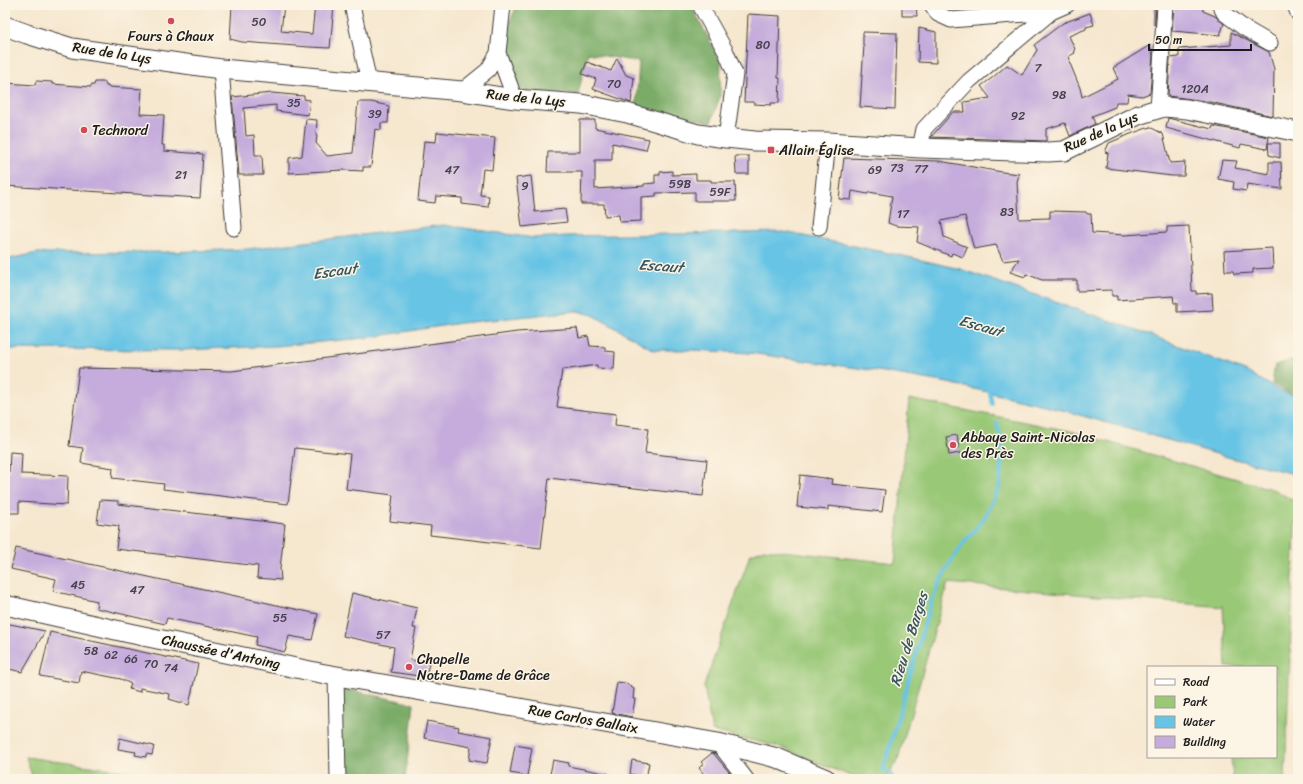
<svg xmlns="http://www.w3.org/2000/svg" width="1303" height="784" font-family="Sriracha,sans-serif">
<rect width="100%" height="100%" fill="#fcf5e5"/>
<filter id="ink" filterUnits="userSpaceOnUse"><feTurbulence type="fractalNoise" baseFrequency=".025" numOctaves="2"/><feDisplacementMap in="SourceGraphic" scale="8" xChannelSelector="R" yChannelSelector="G"/><feConvolveMatrix kernelMatrix="1 2 1 2 8 2 1 2 1" color-interpolation-filters="sRGB"/></filter>
<filter id="wash" filterUnits="userSpaceOnUse"><feTurbulence type="fractalNoise" baseFrequency=".012" numOctaves="4" result="noise"/><feDisplacementMap in="SourceGraphic" scale="16" xChannelSelector="R" yChannelSelector="G"/><feGaussianBlur stdDeviation="0.9" result="paint"/><feColorMatrix in="noise" values="0 0 0 0 0 0 0 0 0 0 0 0 0 0 0 0 0 1.4 0 .05"/><feComposite in="paint" operator="in"/></filter>
<g filter="url(#wash)">
<rect width="100%" height="100%" fill="#f6e7cf"/>
<path fill="#99c877" stroke="#5a724a" d="M 909,399 L 1070,431 L 1275,490 L 1296,502 L 1285,779 L 1233,779 L 1231,757 L 1276,757 L 1276,667 L 1226,667 L 1223,607 L 948,583 L 898,759 L 886,779 L 858,779 L 780,747 L 712,731 L 704,686 L 750,555 L 763,549 L 895,563 Z
M 26,757 L 181,779 L 33,779 Z"/>
<path fill="#7aac68" stroke="#4b6442" d="M 517,5 L 691,5 L 721,62 L 720,97 L 711,122 L 636,106 L 639,62 L 588,53 L 578,94 L 523,91 L 511,71 L 503,38 Z
M 1298,358 L 1298,397 L 1272,384 L 1275,365 Z
M 336,687 L 414,704 L 405,779 L 338,779 Z"/>
<path fill="#67c4e5" stroke="#427080" d="M 443,225 L 534,238 L 567,236 L 784,232 L 904,256 L 960,269 L 1137,330 L 1245,371 L 1279,390 L 1298,397 L 1298,475 L 1231,458 L 1044,405 L 948,383 L 878,371 L 750,353 L 692,350 L 654,350 L 593,315 L 577,311 L 461,323 L 365,338 L 277,346 L 182,350 L 5,349 L 5,260 L 37,253 L 167,252 L 248,249 Z"/>
<g fill="none" stroke-linecap="round" stroke-linejoin="round">
<path stroke="#67c4e5" stroke-width="4" d="M 990,393 L 992,404
M 893,779 L 890,773 L 883,770 L 930,605 L 941,579 L 951,562 L 965,541 L 984,519 L 999,488 L 1003,447 L 997,423"/>
</g>
<g id="blocks">
<path fill="#c5acdc" d="M 232,5 L 284,5 L 281,31 L 312,34 L 315,5 L 334,5 L 330,48 L 309,47 L 242,42 L 230,39 Z
M 902,5 L 916,5 L 917,16 L 902,16 Z
M 1154,5 L 1156,5 L 1155,25 L 1154,25 Z
M 1174,5 L 1202,5 L 1203,11 L 1215,16 L 1224,24 L 1220,35 L 1172,31 Z
M 1090,13 L 1094,25 L 1086,27 L 1086,29 L 1069,36 L 1075,49 L 1074,50 L 1075,53 L 1069,56 L 1070,60 L 1069,61 L 1080,88 L 1082,97 L 1118,79 L 1113,68 L 1150,45 L 1153,55 L 1150,93 L 1142,96 L 1128,94 L 1127,102 L 1116,102 L 1115,107 L 1092,116 L 1095,124 L 1070,136 L 1065,123 L 1046,129 L 1046,141 L 931,137 L 953,112 L 965,112 L 964,102 L 990,98 L 981,86 L 992,78 L 1007,65 L 1022,75 L 1037,50 L 1034,45 L 1063,23 Z
M 748,14 L 780,16 L 778,78 L 780,78 L 779,103 L 771,103 L 771,105 L 754,104 L 754,102 L 744,102 Z
M 919,28 L 936,32 L 936,63 L 918,62 Z
M 863,32 L 897,33 L 895,109 L 860,107 L 864,45 L 863,45 Z
M 1231,32 L 1269,52 L 1274,69 L 1273,116 L 1205,101 L 1168,96 L 1170,58 L 1179,57 L 1179,49 L 1231,45 Z
M 617,58 L 626,75 L 634,78 L 631,103 L 593,89 L 596,79 L 582,74 L 587,62 L 611,71 Z
M 36,81 L 52,82 L 52,84 L 91,87 L 91,85 L 94,85 L 95,82 L 105,82 L 106,86 L 108,86 L 108,87 L 142,89 L 140,114 L 164,115 L 162,145 L 164,145 L 164,151 L 203,154 L 200,198 L 5,186 L 5,83 L 35,85 Z
M 272,93 L 304,96 L 304,99 L 310,100 L 308,115 L 276,111 L 276,105 L 244,108 L 246,136 L 254,135 L 255,155 L 262,155 L 263,175 L 239,175 L 232,97 Z
M 358,102 L 371,102 L 389,106 L 388,123 L 381,123 L 381,130 L 375,129 L 371,167 L 363,167 L 363,171 L 344,170 L 289,173 L 289,158 L 302,156 L 306,119 L 317,120 L 316,136 L 317,136 L 316,143 L 327,156 L 353,153 Z
M 1168,118 L 1212,129 L 1213,126 L 1269,137 L 1267,149 L 1241,144 L 1240,148 L 1166,128 Z
M 580,120 L 595,120 L 595,128 L 649,139 L 646,150 L 612,143 L 612,160 L 595,160 L 595,189 L 644,186 L 644,184 L 655,183 L 655,175 L 660,175 L 660,172 L 672,171 L 672,175 L 696,174 L 696,180 L 711,180 L 711,182 L 735,182 L 736,201 L 695,201 L 695,192 L 656,193 L 656,196 L 641,197 L 641,221 L 620,222 L 619,215 L 605,216 L 604,204 L 581,204 L 582,172 L 547,172 L 548,152 L 580,152 Z
M 1150,127 L 1163,134 L 1170,163 L 1185,162 L 1184,176 L 1172,176 L 1106,168 L 1108,153 L 1105,152 L 1109,143 L 1133,133 Z
M 437,132 L 495,138 L 492,170 L 483,169 L 480,195 L 489,196 L 488,207 L 462,204 L 462,198 L 436,196 L 435,203 L 418,201 L 424,141 L 436,142 Z
M 1268,143 L 1280,143 L 1280,158 L 1269,155 Z
M 735,156 L 749,156 L 749,174 L 736,174 Z
M 844,158 L 939,161 L 1002,172 L 1019,174 L 1017,182 L 1019,219 L 1050,218 L 1050,211 L 1086,212 L 1087,214 L 1091,214 L 1092,233 L 1125,235 L 1167,232 L 1167,227 L 1189,226 L 1192,291 L 1196,291 L 1196,294 L 1212,293 L 1213,310 L 1177,312 L 1177,303 L 1174,303 L 1173,296 L 1117,300 L 1117,296 L 1112,296 L 1112,290 L 1077,291 L 1077,280 L 1042,280 L 1026,274 L 1025,277 L 1010,272 L 1019,259 L 1003,261 L 996,245 L 974,249 L 965,216 L 941,221 L 944,237 L 967,247 L 963,257 L 952,253 L 951,256 L 917,242 L 919,227 L 896,226 L 888,223 L 892,196 L 869,192 L 868,194 L 852,191 L 851,200 L 839,199 Z
M 1222,160 L 1237,161 L 1235,168 L 1269,174 L 1269,162 L 1281,162 L 1282,189 L 1247,184 L 1246,191 L 1233,189 L 1234,182 L 1218,179 Z
M 531,176 L 535,212 L 565,209 L 567,222 L 522,227 L 516,178 Z
M 1272,248 L 1273,268 L 1253,269 L 1253,273 L 1234,274 L 1233,271 L 1225,271 L 1224,251 Z
M 577,328 L 579,338 L 588,336 L 590,346 L 605,347 L 605,351 L 615,352 L 614,369 L 597,368 L 597,365 L 562,370 L 557,407 L 616,414 L 615,425 L 648,429 L 645,453 L 707,460 L 703,496 L 549,478 L 541,548 L 430,535 L 431,526 L 390,521 L 393,495 L 346,489 L 350,454 L 295,448 L 288,504 L 163,489 L 164,484 L 112,478 L 113,468 L 81,463 L 83,448 L 69,446 L 79,368 L 232,371 L 517,332 Z
M 957,435 L 960,453 L 949,455 L 946,437 Z
M 10,452 L 22,453 L 21,474 L 68,476 L 67,505 L 19,502 L 19,513 L 5,513 L 5,473 L 9,473 Z
M 800,475 L 832,479 L 831,484 L 885,490 L 882,512 L 828,506 L 828,510 L 797,507 Z
M 100,500 L 118,501 L 118,504 L 285,524 L 280,569 L 281,580 L 257,578 L 258,566 L 116,549 L 119,526 L 97,523 Z
M 16,548 L 318,614 L 312,640 L 289,636 L 285,652 L 255,645 L 257,637 L 167,618 L 165,624 L 96,608 L 97,601 L 53,591 L 56,579 L 11,569 Z
M 352,593 L 417,608 L 413,628 L 416,628 L 410,660 L 429,663 L 426,677 L 391,672 L 394,647 L 343,636 Z
M 5,623 L 45,631 L 22,672 L 5,668 Z
M 50,632 L 198,664 L 189,705 L 169,699 L 170,694 L 140,688 L 140,692 L 129,689 L 131,684 L 121,679 L 81,671 L 79,683 L 40,676 Z
M 617,682 L 625,683 L 634,689 L 633,699 L 635,699 L 632,717 L 612,713 Z
M 427,721 L 459,727 L 458,731 L 492,737 L 487,763 L 469,760 L 471,747 L 424,738 Z
M 120,738 L 154,746 L 152,755 L 146,754 L 146,757 L 135,755 L 136,752 L 118,749 Z
M 515,745 L 532,748 L 527,776 L 510,773 Z
M 712,753 L 713,753 L 735,779 L 708,779 L 699,768 L 703,764 L 701,762 Z
M 553,760 L 569,763 L 568,766 L 609,774 L 609,779 L 549,779 Z
M 632,760 L 649,763 L 646,779 L 634,779 L 635,775 L 630,774 Z"/>
</g>
</g>
<g filter="url(#ink)">
<use href="#blocks" fill-opacity="0" stroke="#3d3a37" stroke-width="1"/>
<g fill="none" stroke-linecap="round" stroke-linejoin="round">
<defs>
<path id="minor" d="M 352,5 L 369,82
M 700,5 L 726,52 L 735,74 L 726,138
M 932,5 L 938,14 L 951,20 L 1051,12
M 1220,5 L 1224,13 L 1244,28 L 1270,43
M 1295,5 L 1298,13
M 498,53 L 515,99
M 221,69 L 234,228
M 462,91 L 488,70 L 498,53 L 503,5
M 1158,109 L 1165,5
M 920,148 L 924,129 L 969,81 L 1051,12 L 1067,5
M 819,227 L 828,142
M 336,675 L 338,779
M 718,743 L 746,779"/>
<path id="major" d="M 5,26 L 27,34 L 72,48 L 221,69 L 462,91 L 515,99 L 581,104 L 627,113 L 698,134 L 726,138 L 755,141 L 828,142 L 920,148 L 1048,152 L 1064,151 L 1138,115 L 1164,107 L 1187,109 L 1298,132
M 5,605 L 129,633 L 320,673 L 718,743 L 777,758 L 826,779"/>
</defs>
<use href="#minor" stroke="#3d3a37" stroke-width="17"/>
<use href="#major" stroke="#3d3a37" stroke-width="21"/>
<use href="#minor" stroke="#fff" stroke-width="15"/>
<use href="#major" stroke="#fff" stroke-width="19"/>
</g>
</g>
<g fill="#d1495b" stroke="#fcf5e5" stroke-width="1.5">
<circle cx="171" cy="21" r="4"/>
<circle cx="84" cy="130" r="4"/>
<rect x="767" y="146" width="8" height="8" rx="2"/>
<circle cx="953" cy="445" r="4"/>
<circle cx="409" cy="667" r="4"/>
</g>
<g text-anchor="middle" dominant-baseline="central" stroke-width="3" stroke-linejoin="round" paint-order="stroke">
<g font-size="12" fill="#46404c">
<text x="259" y="22">50</text>
<text x="763" y="45">80</text>
<text x="1038" y="68">7</text>
<text x="614" y="84">70</text>
<text x="1195" y="89">120A</text>
<text x="1059" y="95">98</text>
<text x="294" y="103">35</text>
<text x="375" y="114">39</text>
<text x="1018" y="116">92</text>
<text x="897" y="168">73</text>
<text x="921" y="169">77</text>
<text x="452" y="170">47</text>
<text x="875" y="170">69</text>
<text x="181" y="175">21</text>
<text x="680" y="184">59B</text>
<text x="525" y="186">9</text>
<text x="720" y="192">59F</text>
<text x="1007" y="212">83</text>
<text x="903" y="214">17</text>
<text x="78" y="585">45</text>
<text x="137" y="590">47</text>
<text x="280" y="618">55</text>
<text x="383" y="635">57</text>
<text x="91" y="651">58</text>
<text x="111" y="655">62</text>
<text x="131" y="659">66</text>
<text x="151" y="664">70</text>
<text x="171" y="668">74</text>
</g>
<g font-size="14" fill="#1c1c1c" stroke="#fcf5e5" text-anchor="start">
<text x="171" y="36" text-anchor="middle">Fours à Chaux</text>
<text x="92" y="130">Technord</text>
<text x="779" y="150">Allain Église</text>
<text x="961" y="437">Abbaye Saint-Nicolas<tspan x="961" dy="16">des Près</tspan></text>
<text x="417" y="659">Chapelle<tspan x="417" dy="16">Notre-Dame de Grâce</tspan></text>
</g>
<g font-size="14" fill="#1c1c1c" stroke="#fcf5e5">
<text transform="translate(112 53) rotate(9)">Rue de la Lys</text>
<text transform="translate(526 98) rotate(6)">Rue de la Lys</text>
<text transform="translate(1101 132) rotate(-24)">Rue de la Lys</text>
<text transform="translate(221 652) rotate(12)">Chaussée d'Antoing</text>
<text transform="translate(583 719) rotate(10)">Rue Carlos Gallaix</text>
</g>
<g font-size="15" font-style="italic" fill="#365762" stroke="#fcf5e5">
<text transform="translate(661 266) rotate(4)">Escaut</text>
<text transform="translate(335 271) rotate(-8)">Escaut</text>
<text transform="translate(981 326) rotate(16)">Escaut</text>
<text transform="translate(909 639) rotate(-73)">Rieu de Barges</text>
</g>
</g>
<rect width="1303" height="784" fill="none" stroke="#fcf5e5" stroke-width="20"/>
<rect x="1147" y="666" width="130" height="92" fill="#fcf5e5" stroke="#a29e95"/>
<rect x="1155" y="679" width="20" height="6" fill="#ffffff" stroke="#a29e95"/>
<text x="1183" y="686" font-size="12" fill="#1c1c1c">Road</text>
<rect x="1155" y="696" width="20" height="12" fill="#99c877" stroke="#a29e95"/>
<text x="1183" y="706" font-size="12" fill="#1c1c1c">Park</text>
<rect x="1155" y="716" width="20" height="12" fill="#67c4e5" stroke="#a29e95"/>
<text x="1183" y="726" font-size="12" fill="#1c1c1c">Water</text>
<rect x="1155" y="736" width="20" height="12" fill="#c5acdc" stroke="#a29e95"/>
<text x="1183" y="746" font-size="12" fill="#1c1c1c">Building</text>
<path d="M1149 44v6h102v-6" fill="none" stroke="#1c1c1c" stroke-width="2"/>
<text x="1155" y="44" font-size="12" fill="#1c1c1c" stroke="#fcf5e5" stroke-width="3" paint-order="stroke">50 m</text>
</svg>
